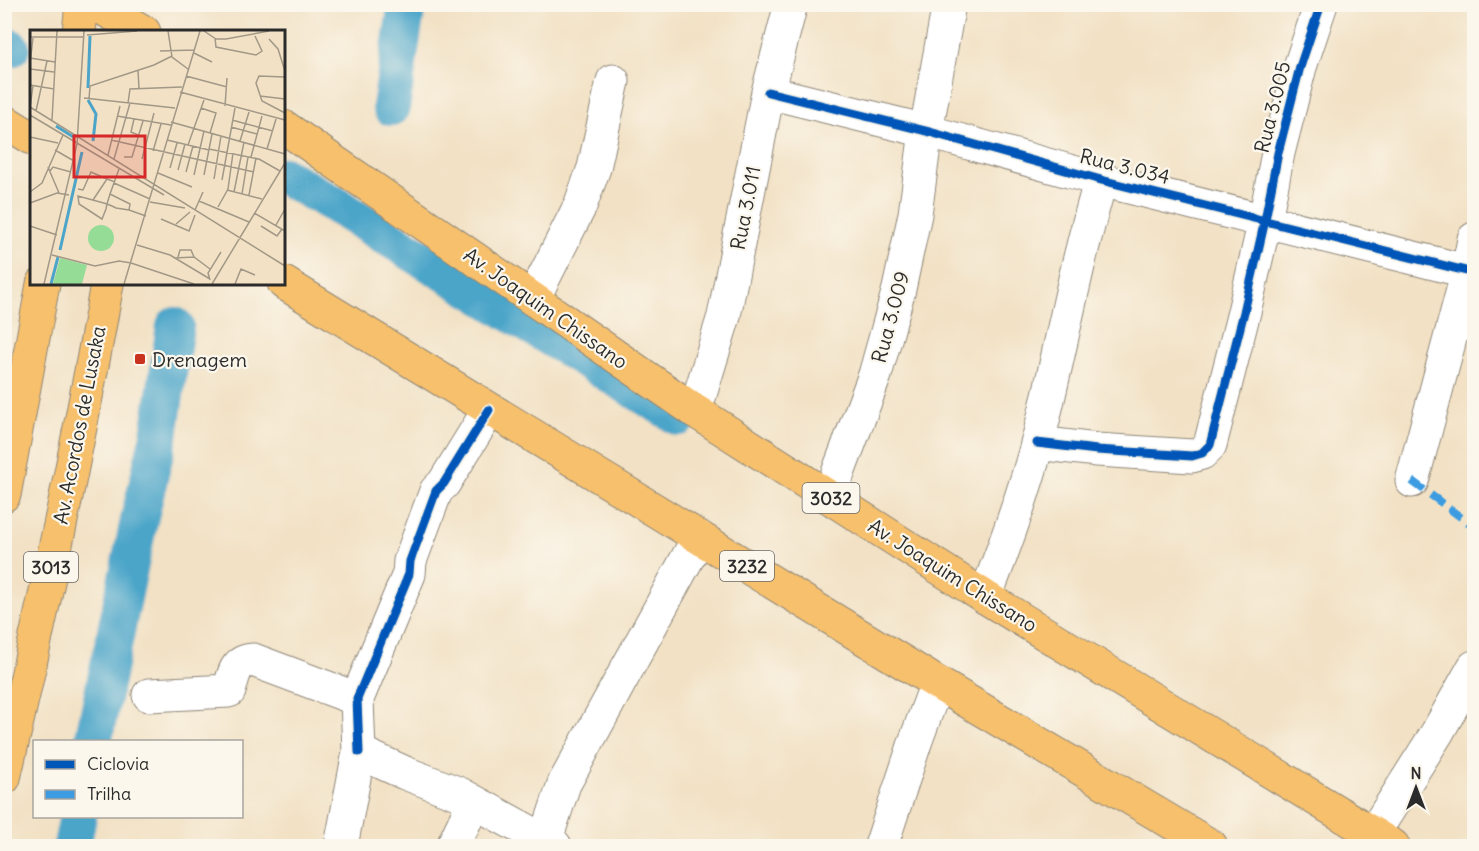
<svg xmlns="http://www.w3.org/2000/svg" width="1479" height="851" font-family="Delius,sans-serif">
<rect width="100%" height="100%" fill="#fbf7ec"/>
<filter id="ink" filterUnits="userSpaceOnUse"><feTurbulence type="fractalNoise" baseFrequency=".0167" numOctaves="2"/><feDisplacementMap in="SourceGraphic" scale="12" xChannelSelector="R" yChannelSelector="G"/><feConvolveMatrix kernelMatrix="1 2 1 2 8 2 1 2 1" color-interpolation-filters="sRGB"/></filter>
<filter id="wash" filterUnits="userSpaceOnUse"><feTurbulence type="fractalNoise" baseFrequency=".008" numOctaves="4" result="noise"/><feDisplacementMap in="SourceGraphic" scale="24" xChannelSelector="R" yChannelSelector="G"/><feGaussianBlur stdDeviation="1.35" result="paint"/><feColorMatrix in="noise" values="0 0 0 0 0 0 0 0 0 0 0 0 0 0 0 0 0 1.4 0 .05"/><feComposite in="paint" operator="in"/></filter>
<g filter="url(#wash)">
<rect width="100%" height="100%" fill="#f2e1c4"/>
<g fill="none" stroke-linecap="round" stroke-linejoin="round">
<path stroke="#4ca5c9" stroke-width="38" d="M 4,44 L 11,48
M 391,107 L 407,4
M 284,176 L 332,203 L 679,417
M 93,742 L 140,516 L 159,436 L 175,326
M 72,846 L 78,816"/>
</g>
</g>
<g filter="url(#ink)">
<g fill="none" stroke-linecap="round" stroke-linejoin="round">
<defs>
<path id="minor" d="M 768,92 L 926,131 L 1101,180 L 1474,273
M 533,299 L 580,206 L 594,168 L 613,81
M 695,411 L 724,316 L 768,92 L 791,4
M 1037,443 L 1097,450 L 1192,456 L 1202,453 L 1210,445 L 1244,312 L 1265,220 L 1278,153 L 1300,67 L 1321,4
M 1412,481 L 1468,271 L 1474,239
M 829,497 L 875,375 L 899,289 L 915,214 L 926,131 L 949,4
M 985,597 C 1005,546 1024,494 1038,441 C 1060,354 1075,265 1101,180
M 149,695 L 229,691 C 234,675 234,661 253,660 L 357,699
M 359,752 L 357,699 L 409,574 L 410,561 L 436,491 L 444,483 L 489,410
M 1373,834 L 1437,733 L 1474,667
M 545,842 L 564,784 L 699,537
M 341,846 L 359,752 L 405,773 L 460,794 L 555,846
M 453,846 L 474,802
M 881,846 L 916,740 L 937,683"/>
<path id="primary" d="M 95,4 L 144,32
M 79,32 L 82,4
M 4,121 L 32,138
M 284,127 L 695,411 L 985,597 L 1393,846
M 284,283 L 937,683 L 1211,846
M 4,495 L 43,284
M 4,778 C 42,614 78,449 107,284"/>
</defs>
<use href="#minor" stroke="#8e8678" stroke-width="35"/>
<use href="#primary" stroke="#8e8678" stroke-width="35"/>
<use href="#minor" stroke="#fff" stroke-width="33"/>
<use href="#primary" stroke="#f7c06c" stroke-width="33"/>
<path stroke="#3d9ce1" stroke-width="8" stroke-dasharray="15 8" stroke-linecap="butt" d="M 1412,481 L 1474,527"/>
<defs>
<path id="cycleway" d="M 768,92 L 926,131 L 1101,180 L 1474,273
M 1037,443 L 1097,450 L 1192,456 L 1202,453 L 1210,445 L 1244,312 L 1265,220 L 1278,153 L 1300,67 L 1321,4
M 359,752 L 357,699 L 409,574 L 410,561 L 436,491 L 444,483 L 489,410"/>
</defs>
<use href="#cycleway" stroke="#fbf7ec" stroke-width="13"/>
<use href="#cycleway" stroke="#0057b8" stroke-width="9"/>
</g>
</g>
<rect fill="#c8321e" stroke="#fbf7ec" stroke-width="2" x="134" y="353" width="12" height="12" rx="3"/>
<g text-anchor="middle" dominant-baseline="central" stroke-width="4.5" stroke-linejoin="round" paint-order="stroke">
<g fill="#fbf7ec" stroke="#696865" stroke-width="1.5">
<rect x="802.5" y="483" width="57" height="30" rx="4.5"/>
<rect x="720" y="551" width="54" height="30" rx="4.5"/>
<rect x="24" y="552" width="54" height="30" rx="4.5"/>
</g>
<g font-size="18" font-weight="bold" fill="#2b2b2b">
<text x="831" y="498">3032</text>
<text x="747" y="566">3232</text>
<text x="51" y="567">3013</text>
</g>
<g font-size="20" fill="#2b2b2b" stroke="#fbf7ec">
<text transform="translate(1272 107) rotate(-76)">Rua 3.005</text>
<text transform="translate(1125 166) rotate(14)">Rua 3.034</text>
<text transform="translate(745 208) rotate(-79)">Rua 3.011</text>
<text transform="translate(546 308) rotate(35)">Av. Joaquim Chissano</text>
<text transform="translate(890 317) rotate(-75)">Rua 3.009</text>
<text transform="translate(79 425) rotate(-79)">Av. Acordos de Lusaka</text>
<text transform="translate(953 575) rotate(32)">Av. Joaquim Chissano</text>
</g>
<g font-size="20" fill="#2b2b2b" stroke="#fbf7ec" text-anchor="start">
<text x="152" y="359">Drenagem</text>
</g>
</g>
<g transform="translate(30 30)">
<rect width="255" height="255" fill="#f2e1c4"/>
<path d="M58 208a13 13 0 1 1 26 0a13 13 0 1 1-26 0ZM 30,228 L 57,235 L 52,254 L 23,254 Z" fill="#95dc96"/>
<path fill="none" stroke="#4ca5c9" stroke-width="3" d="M 58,58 L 60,6M 58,70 L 66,84 L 63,111M 26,96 L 45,108M 30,220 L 52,122M 21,254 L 28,227"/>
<path fill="none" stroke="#a29887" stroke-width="1.5" d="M 138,1 L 142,27 L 158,39M 174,1 L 186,9 L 196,9 L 239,1M 57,5 L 107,1M 0,7 L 54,7M 185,8 L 186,17 L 226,25 L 232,21 L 225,6M 239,9 L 248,19 L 255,41M 130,21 L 164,20M 164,23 L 182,32M 0,28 L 25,32M 0,34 L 3,8M 0,39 L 24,42M 108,40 L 109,59M 156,46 L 197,57M 255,47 L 229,46 L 226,53 L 232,71 L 255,83M 0,55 L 24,59M 150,62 L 255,90M 230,66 L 255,69M 54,68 L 145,78M 59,69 L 60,56 L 124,35 L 142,26M 98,73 L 100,59 L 152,57M 195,76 L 197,48M 0,77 L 3,56M 0,77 L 255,236M 171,78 L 186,83 L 180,103M 6,81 L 17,31M 0,85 L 134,165M 87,86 L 141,95M 104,89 L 101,102 L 108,105M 22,90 L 27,1M 202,90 L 243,101M 141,92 L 255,124M 201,97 L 227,104M 0,107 L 28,113M 81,110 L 224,142M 137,110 L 179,120M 210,111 L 219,82M 158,115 L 174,70M 179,119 L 229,129 L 250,141M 237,119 L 246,89M 25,120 L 44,131M 123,121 L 131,94M 78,125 L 90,76M 94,127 L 102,127 L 113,91M 221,127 L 232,86M 84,129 L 100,73M 112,129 L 124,83M 18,137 L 29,163M 140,138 L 147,113M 89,139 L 80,164 L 77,174 L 76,179 L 72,189 L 49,174 L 48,166 L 70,172 L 77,174 L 82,176 L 86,178 L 99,180 L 116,186M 148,140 L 155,114M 20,141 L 23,137 L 41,142M 156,142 L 163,116M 128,143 L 162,157M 164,145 L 174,101M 174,145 L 182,104M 184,149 L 191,106M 192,150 L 205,78M 84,153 L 120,169M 48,159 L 53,160 L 61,142 L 77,149M 197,160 L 232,169M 0,162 L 12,153 L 33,105M 204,162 L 214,112M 80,164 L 100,174 L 99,180M 212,164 L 218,127M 219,165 L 226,128M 63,170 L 77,149 L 85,152M 169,171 L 219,192M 120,172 L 155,178M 0,173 L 27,163 L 39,165M 188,177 L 198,159 L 203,123M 165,180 L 173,162M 224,183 L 255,201M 131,189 L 159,201 L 165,185M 146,194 L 160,182M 246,195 L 255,179M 0,196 L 27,205M 231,196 L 247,206 L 252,199M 107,215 L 140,225 L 180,249M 22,225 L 65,236 L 89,231 L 101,233 L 164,254M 148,227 L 150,220 L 161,220 L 164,227M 144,228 L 164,227 L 180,239M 180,250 L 178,243 L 191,222M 14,254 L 47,114 L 54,1M 94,254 L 170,1M 182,254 L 255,133M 205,254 L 211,239 L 225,245"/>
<path fill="#d62828" fill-opacity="0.15" stroke="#d62828" stroke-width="3" d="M 44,106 L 115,106 L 115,147 L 44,147 Z"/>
<rect width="255" height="255" fill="none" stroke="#2b2b2b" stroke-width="3"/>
</g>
<rect width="1479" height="851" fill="none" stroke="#fbf7ec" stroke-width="24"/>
<rect x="33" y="740" width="210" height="78" fill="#fbf7ec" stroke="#a8a59f" stroke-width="1.5"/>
<rect x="45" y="760" width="30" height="9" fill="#0057b8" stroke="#a8a59f" stroke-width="1.5"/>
<text x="87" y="770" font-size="18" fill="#2b2b2b">Ciclovia</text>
<rect x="45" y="790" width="30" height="9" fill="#3d9ce1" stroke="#a8a59f" stroke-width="1.5"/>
<text x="87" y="800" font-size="18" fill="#2b2b2b">Trilha</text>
<g transform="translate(1416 788)" stroke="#fbf7ec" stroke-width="4.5" paint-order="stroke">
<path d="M0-4.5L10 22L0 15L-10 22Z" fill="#2b2b2b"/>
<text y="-9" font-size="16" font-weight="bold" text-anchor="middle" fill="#2b2b2b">N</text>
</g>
</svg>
